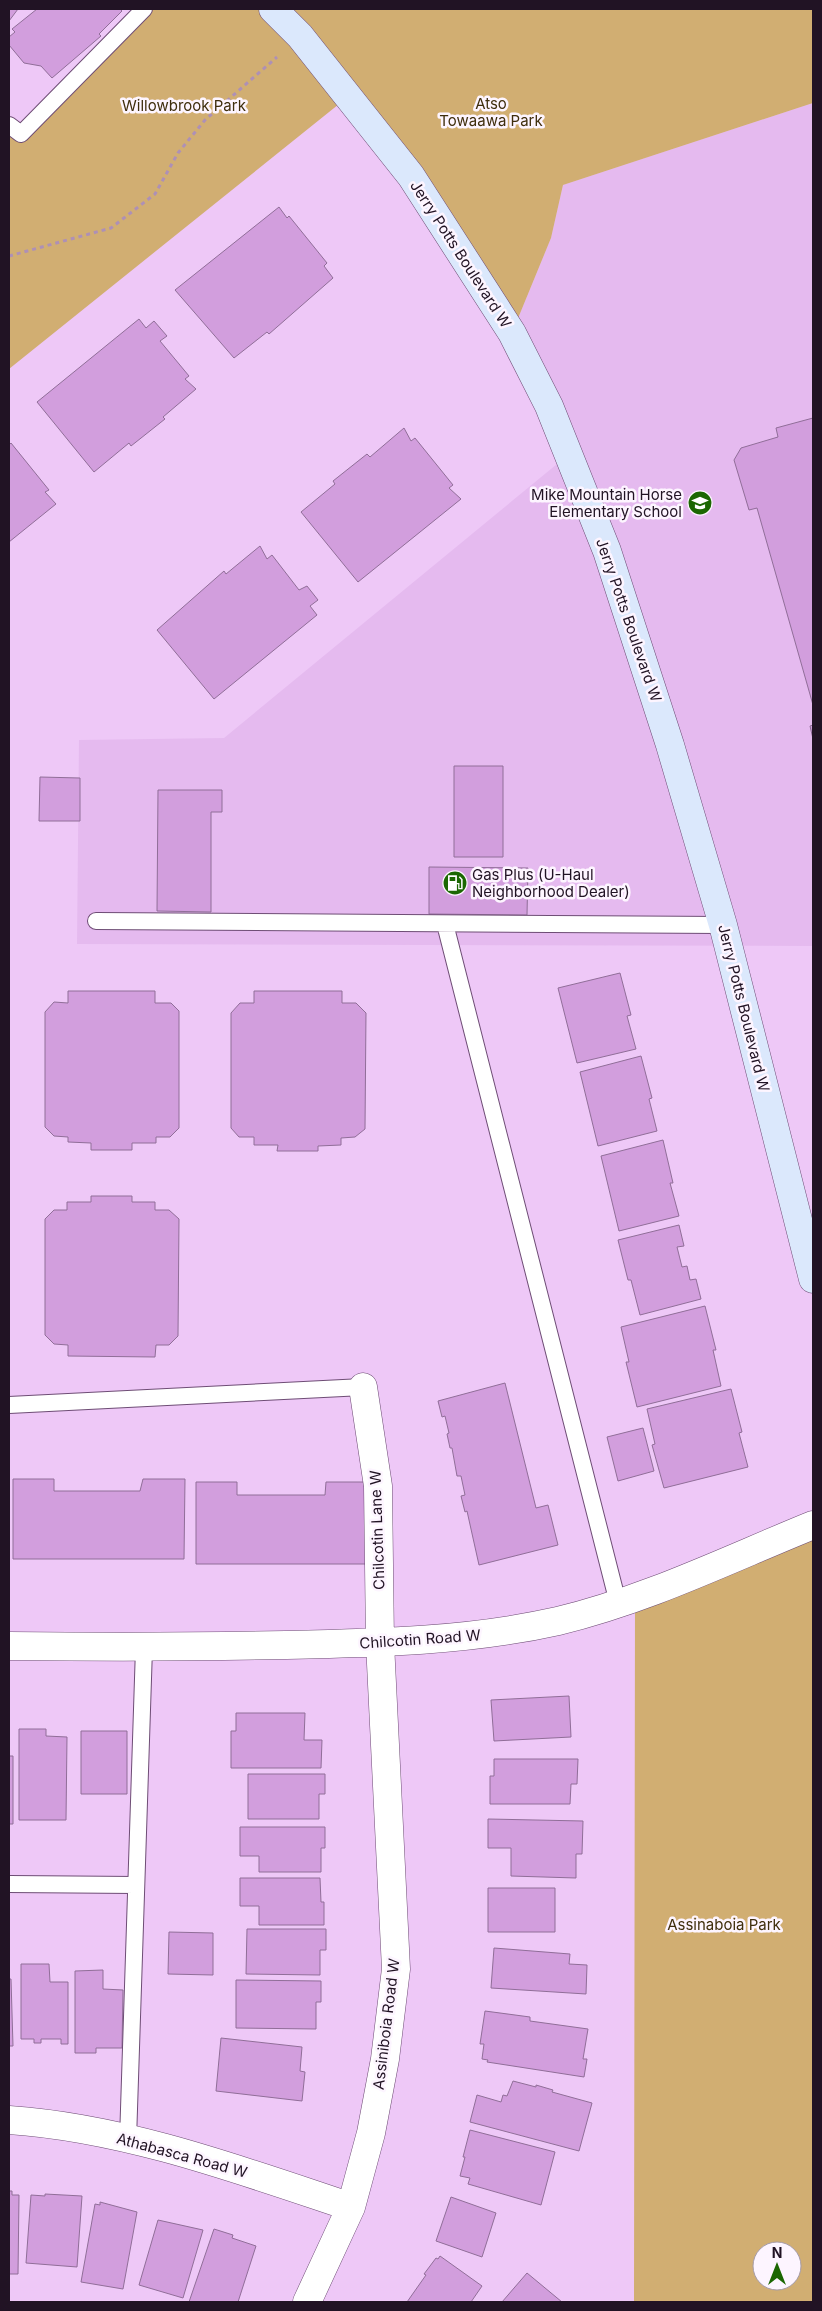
<svg xmlns="http://www.w3.org/2000/svg" width="822" height="2311" font-family="Inter,sans-serif">
<rect width="100%" height="100%" fill="#eec8f7"/>
<path fill="#e5baef" d="M 813,103 L 813,946 L 77,944 L 79,740 L 224,738 L 568,455 L 512,333 L 551,238 L 563,185 Z"/>
<path fill="#d1ae72" fill-rule="evenodd" d="M 144,9 L 813,9 L 813,103 L 563,185 L 551,238 L 512,333 L 349,96 L 9,369 L 9,125 L 21,134 Z
M 813,1525 L 813,2302 L 634,2302 L 635,1598 ZM 762,2251 L 792,2251 L 792,2281 L 762,2281 Z"/>
<path fill="#d29edd" stroke="#906e98" d="M 9,9 L 18,9 L 9,21 Z
M 37,9 L 120,9 L 122,11 L 99,34 L 101,36 L 52,78 L 41,66 L 24,63 L 9,45 L 9,37 L 15,32 L 12,29 Z
M 279,207 L 287,218 L 289,216 L 327,263 L 324,266 L 333,278 L 269,334 L 267,332 L 234,358 L 175,290 Z
M 139,319 L 146,328 L 154,321 L 167,336 L 160,341 L 189,376 L 185,379 L 196,389 L 163,417 L 165,419 L 131,446 L 129,443 L 94,472 L 37,402 Z
M 813,418 L 813,705 L 757,508 L 749,510 L 734,460 L 741,448 L 778,437 L 776,428 Z
M 404,428 L 411,441 L 415,438 L 453,485 L 449,488 L 461,499 L 358,582 L 301,512 L 335,484 L 333,481 L 367,454 L 370,457 Z
M 11,443 L 49,490 L 45,492 L 56,504 L 9,542 L 9,445 Z
M 260,546 L 267,559 L 272,555 L 299,590 L 307,586 L 318,600 L 310,606 L 317,615 L 214,699 L 157,630 L 224,571 L 226,574 Z
M 813,725 L 813,739 L 810,726 Z
M 454,766 L 503,766 L 503,857 L 454,857 Z
M 40,777 L 80,778 L 80,821 L 39,821 Z
M 158,790 L 222,790 L 222,812 L 211,812 L 211,912 L 157,911 Z
M 429,867 L 528,868 L 527,915 L 429,914 Z
M 620,973 L 631,1015 L 627,1016 L 636,1049 L 577,1063 L 558,988 Z
M 68,991 L 155,991 L 155,1003 L 171,1003 L 179,1011 L 179,1128 L 170,1137 L 156,1137 L 156,1143 L 132,1143 L 132,1150 L 91,1150 L 91,1143 L 68,1142 L 68,1137 L 54,1136 L 45,1127 L 45,1012 L 54,1002 L 68,1003 Z
M 254,991 L 342,991 L 342,1003 L 356,1003 L 366,1013 L 365,1129 L 355,1137 L 341,1138 L 341,1145 L 318,1146 L 318,1151 L 277,1151 L 278,1145 L 254,1145 L 254,1137 L 239,1137 L 231,1128 L 231,1013 L 240,1003 L 254,1003 Z
M 641,1056 L 652,1098 L 649,1099 L 657,1131 L 598,1146 L 580,1072 Z
M 663,1140 L 673,1183 L 670,1183 L 679,1216 L 619,1231 L 601,1156 Z
M 91,1196 L 132,1196 L 132,1202 L 155,1202 L 155,1210 L 169,1210 L 179,1219 L 178,1336 L 169,1345 L 156,1345 L 155,1357 L 68,1356 L 68,1345 L 54,1344 L 45,1335 L 45,1219 L 54,1210 L 67,1210 L 67,1202 L 91,1202 Z
M 679,1225 L 684,1246 L 677,1247 L 682,1267 L 687,1266 L 690,1280 L 696,1279 L 701,1299 L 640,1315 L 631,1280 L 628,1280 L 618,1240 Z
M 705,1306 L 716,1350 L 713,1350 L 721,1386 L 637,1407 L 626,1362 L 629,1362 L 621,1327 Z
M 505,1383 L 536,1508 L 548,1505 L 558,1545 L 479,1565 L 467,1511 L 465,1512 L 461,1496 L 465,1495 L 461,1476 L 457,1476 L 452,1448 L 450,1448 L 447,1434 L 449,1433 L 445,1416 L 442,1417 L 438,1401 Z
M 731,1389 L 742,1432 L 739,1433 L 748,1467 L 664,1488 L 652,1445 L 655,1444 L 647,1409 Z
M 643,1428 L 654,1471 L 618,1481 L 607,1437 Z
M 13,1479 L 54,1479 L 54,1491 L 140,1491 L 143,1479 L 185,1479 L 184,1559 L 13,1559 Z
M 196,1482 L 237,1482 L 237,1495 L 325,1495 L 326,1482 L 368,1482 L 368,1564 L 196,1564 Z
M 569,1696 L 571,1737 L 494,1741 L 491,1700 Z
M 236,1713 L 305,1713 L 304,1740 L 322,1740 L 321,1768 L 231,1768 L 231,1731 L 236,1731 Z
M 19,1729 L 46,1729 L 46,1736 L 67,1737 L 66,1820 L 19,1820 Z
M 81,1731 L 127,1731 L 127,1794 L 81,1794 Z
M 9,1756 L 13,1756 L 13,1824 L 9,1824 Z
M 494,1759 L 578,1759 L 577,1784 L 571,1784 L 570,1804 L 490,1804 L 490,1776 L 494,1776 Z
M 248,1774 L 325,1774 L 325,1794 L 319,1794 L 319,1819 L 248,1819 Z
M 488,1819 L 583,1821 L 582,1854 L 576,1854 L 576,1878 L 511,1876 L 511,1848 L 488,1848 Z
M 240,1827 L 325,1827 L 325,1848 L 321,1848 L 321,1872 L 259,1872 L 259,1856 L 240,1856 Z
M 240,1878 L 320,1878 L 321,1902 L 324,1902 L 324,1925 L 259,1925 L 259,1906 L 240,1906 Z
M 488,1888 L 555,1888 L 555,1932 L 488,1932 Z
M 247,1929 L 326,1929 L 326,1950 L 320,1950 L 320,1975 L 246,1974 Z
M 169,1932 L 213,1933 L 213,1975 L 168,1974 Z
M 494,1948 L 570,1954 L 569,1964 L 587,1965 L 586,1994 L 491,1988 Z
M 21,1964 L 49,1964 L 50,1982 L 68,1982 L 68,2044 L 61,2044 L 61,2039 L 41,2039 L 41,2043 L 34,2043 L 34,2039 L 21,2039 Z
M 103,1970 L 103,1989 L 123,1990 L 122,2048 L 96,2048 L 96,2053 L 75,2053 L 75,1971 Z
M 9,1979 L 11,1979 L 13,2046 L 9,2046 Z
M 236,1980 L 321,1981 L 321,2002 L 316,2002 L 316,2029 L 236,2028 Z
M 485,2011 L 530,2017 L 530,2021 L 588,2029 L 583,2059 L 587,2059 L 584,2077 L 487,2062 L 488,2060 L 482,2059 L 484,2044 L 480,2044 Z
M 221,2038 L 302,2047 L 300,2071 L 305,2072 L 302,2101 L 216,2091 Z
M 513,2081 L 536,2087 L 536,2085 L 553,2090 L 552,2092 L 592,2103 L 579,2151 L 470,2122 L 477,2095 L 501,2102 L 503,2095 L 507,2096 Z
M 470,2130 L 555,2152 L 541,2205 L 468,2184 L 470,2178 L 460,2176 L 465,2157 L 463,2157 Z
M 9,2191 L 12,2191 L 12,2195 L 19,2195 L 18,2274 L 9,2274 Z
M 45,2194 L 82,2196 L 77,2267 L 26,2263 L 31,2195 L 45,2196 Z
M 451,2197 L 496,2213 L 482,2257 L 436,2241 Z
M 100,2202 L 137,2212 L 123,2289 L 81,2282 L 95,2204 L 100,2205 Z
M 158,2220 L 203,2230 L 183,2298 L 139,2285 Z
M 214,2229 L 233,2235 L 232,2238 L 256,2246 L 238,2302 L 189,2302 Z
M 440,2256 L 482,2286 L 471,2302 L 407,2302 L 426,2275 L 424,2274 L 436,2258 L 438,2259 Z
M 527,2273 L 562,2302 L 502,2302 Z"/>
<g fill="none" stroke-linecap="round" stroke-linejoin="round">
<defs>
<path id="lane" d="M 9,125 L 21,134 L 144,9
M 96,921 L 723,925
M 445,924 L 618,1603
M 9,1405 L 363,1387
M 9,1884 L 136,1885
M 128,2140 L 144,1648"/>
<path id="street" d="M 9,1646 C 101,1647 194,1647 286,1645 C 377,1643 469,1641 558,1621 C 646,1600 729,1559 813,1525
M 9,2120 C 126,2128 240,2170 351,2207
M 307,2302 L 351,2207 L 371,2133 L 385,2059 L 396,1969 L 380,1643 L 378,1486 L 363,1387"/>
<path id="secondary" d="M 273,9 L 300,36 L 411,176 L 512,333 L 549,406 L 607,551 L 670,745 L 723,925 L 813,1279"/>
</defs>
<use href="#lane" stroke="#6e4d75" stroke-width="18"/>
<use href="#street" stroke="#6e4d75" stroke-width="29"/>
<use href="#secondary" stroke="#6e4d75" stroke-width="29"/>
<path stroke="#ae90b6" stroke-width="3" stroke-dasharray="4 4" stroke-linecap="butt" d="M 9,256 L 111,228 L 155,194 L 178,153 L 205,120 L 277,57"/>
<use href="#lane" stroke="#fff" stroke-width="16"/>
<use href="#street" stroke="#fff" stroke-width="28"/>
<use href="#secondary" stroke="#dbe8fc" stroke-width="28"/>
</g>
<defs>
<symbol id="school-disc" viewBox="-11 -11 22 22"><circle r="9.5" fill="#1b6702" stroke="#fdf5ff"/><path d="M0-5L7-2L0 1L-7-2ZM-4 1L0 2.5L4 1V4Q0 6-4 4Z" fill="#fff"/></symbol>
<symbol id="fuel-disc" viewBox="-11 -11 22 22"><circle r="9.5" fill="#1b6702" stroke="#fdf5ff"/><path d="M-5.5-6h7V0h2V4h1.3V-2.5L3-4.5l.8-.8L6-3V5H2.5V1h-1V6h-7ZM-4.2-4.7v3.2H.2V-4.7Z" fill="#fff"/></symbol>
</defs>
<g fill-rule="evenodd">
<use href="#school-disc" x="686" y="489" width="28" height="28"/>
<use href="#fuel-disc" x="441" y="869" width="28" height="28"/>
</g>
<g text-anchor="middle" dominant-baseline="central" stroke-width="5" stroke-linejoin="round" paint-order="stroke">
<g font-size="15" fill="#3f2e0d" stroke="#fdf5ff">
<text x="491" y="103">Atso<tspan x="491" dy="17">Towaawa Park</tspan></text>
<text x="184" y="105">Willowbrook Park</text>
<text x="724" y="1924">Assinaboia Park</text>
</g>
<g font-size="15" fill="#211324" stroke="#fdf5ff">
<text transform="translate(461 254) rotate(57)">Jerry Potts Boulevard W</text>
<text transform="translate(629 620) rotate(71)">Jerry Potts Boulevard W</text>
<text transform="translate(744 1008) rotate(76)">Jerry Potts Boulevard W</text>
<text transform="translate(377 1530) rotate(-92)">Chilcotin Lane W</text>
<text transform="translate(420 1639) rotate(-4)">Chilcotin Road W</text>
<text transform="translate(386 2024) rotate(-83)">Assiniboia Road W</text>
<text transform="translate(182 2155) rotate(15)">Athabasca Road W</text>
</g>
<g font-size="15" fill="#211324" stroke="#fdf5ff" text-anchor="end">
<text x="682" y="494">Mike Mountain Horse<tspan x="682" dy="17">Elementary School</tspan></text>
<text x="472" y="874" text-anchor="start">Gas Plus (U-Haul<tspan x="472" dy="17">Neighborhood Dealer)</tspan></text>
</g>
</g>
<rect width="822" height="2311" fill="none" stroke="#211324" stroke-width="20"/>
<g transform="translate(777 2266)"><circle r="24" fill="#fdf5ff" stroke="#a59ba7"/>
<path d="M0-4L9 19L0 12L-9 19Z" fill="#1b6702"/>
<text y="-8" font-size="14" font-weight="bold" text-anchor="middle" fill="#211324">N</text>
</g>
</svg>
